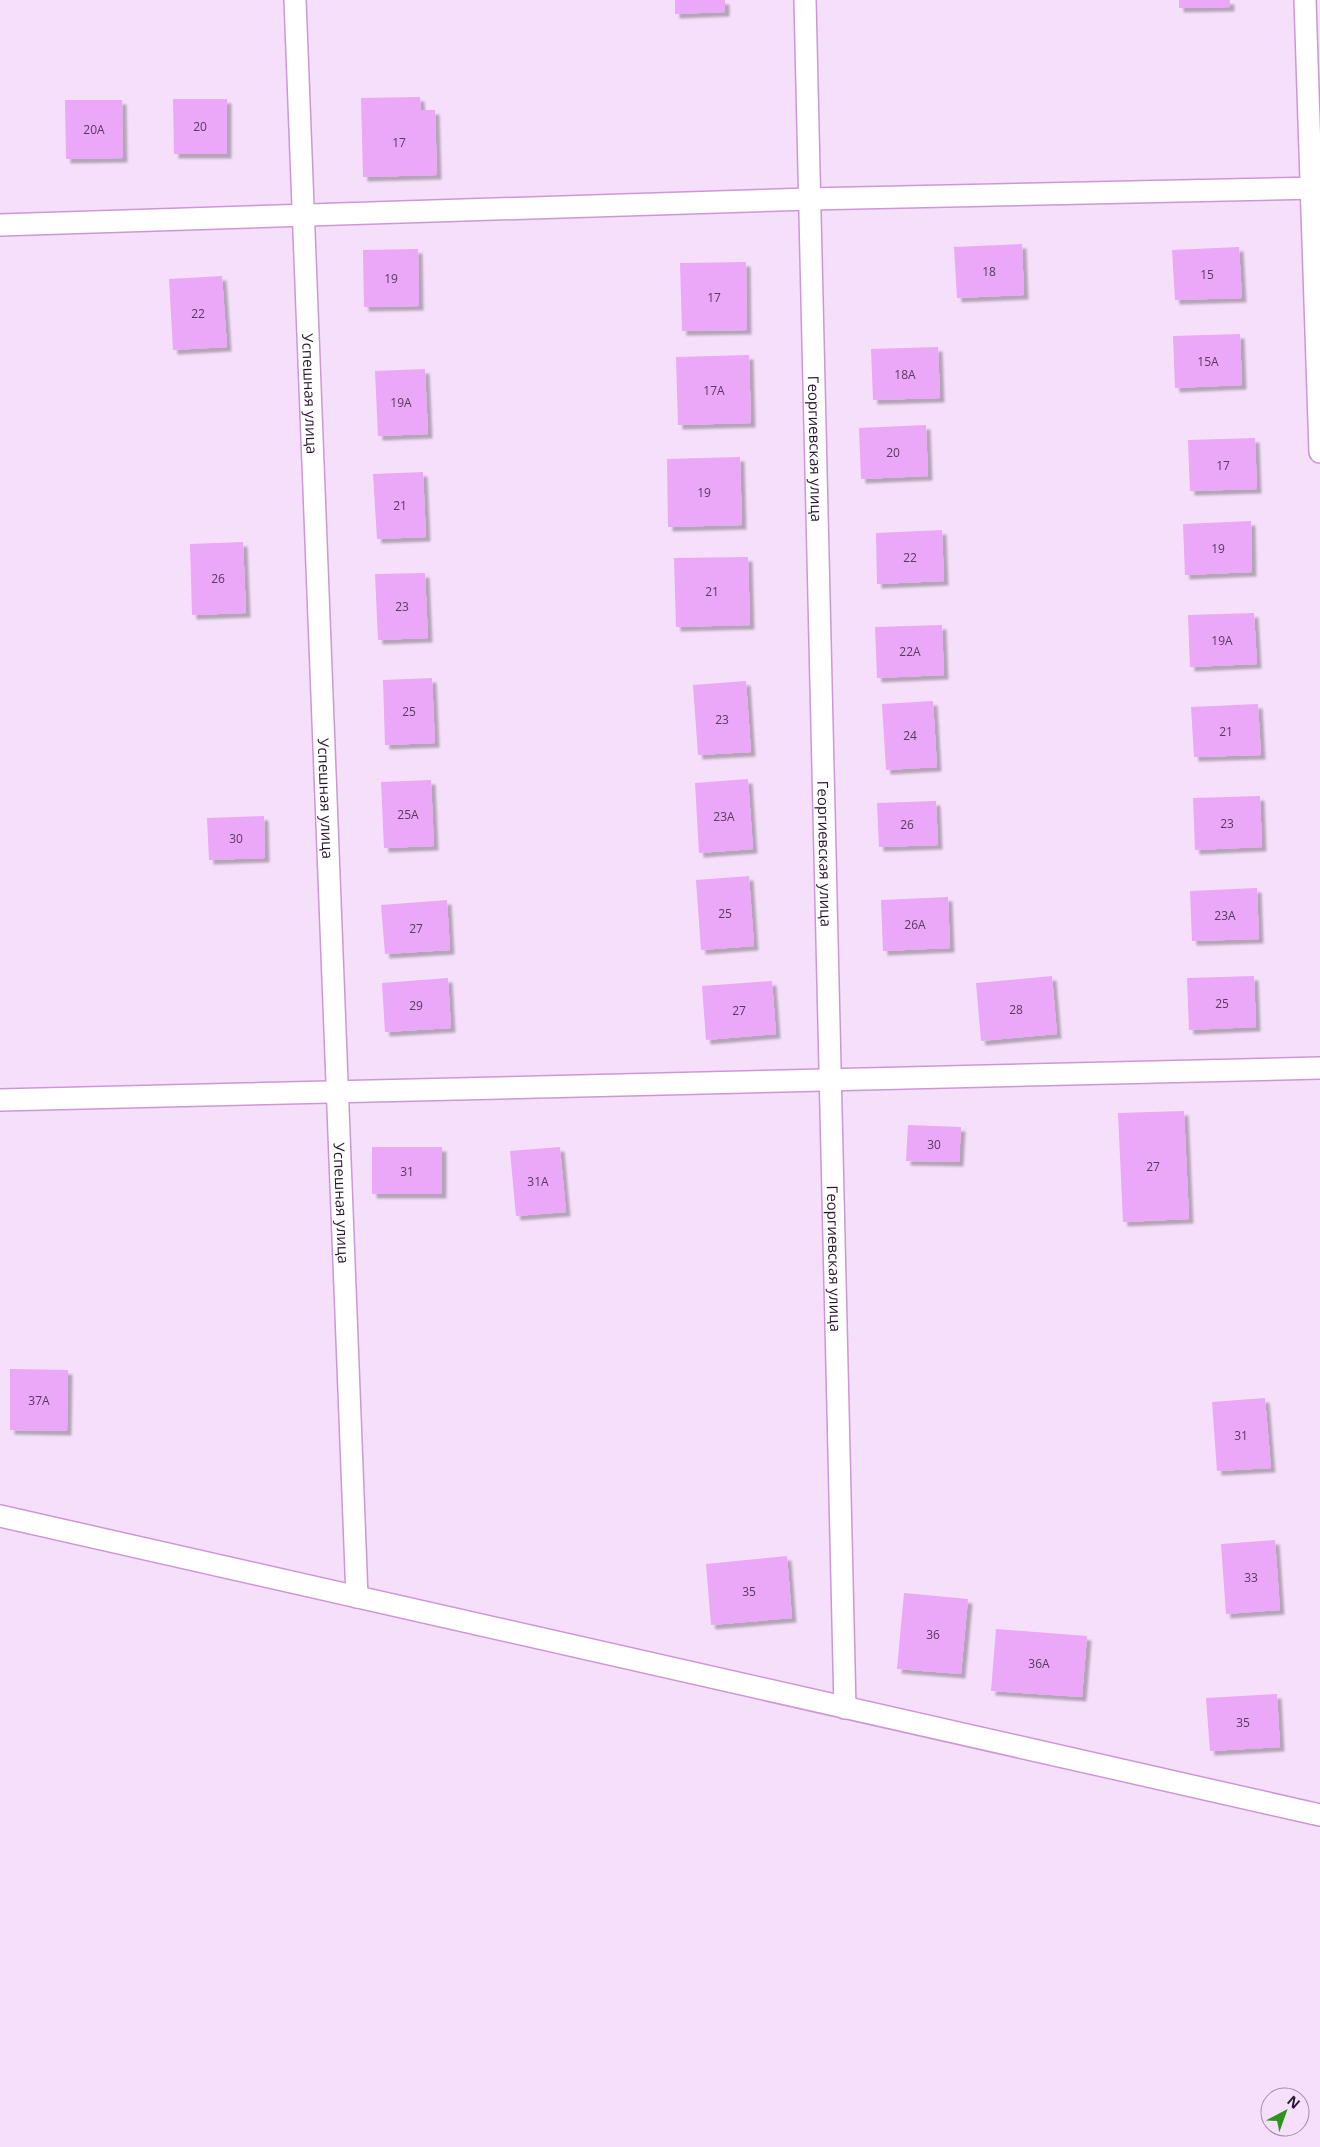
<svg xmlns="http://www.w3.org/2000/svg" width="1320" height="2147" font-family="'Open Sans',sans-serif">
<defs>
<filter id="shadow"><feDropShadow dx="4.5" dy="4.5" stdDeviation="1" flood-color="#0004"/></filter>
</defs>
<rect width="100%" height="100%" fill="#f6dffa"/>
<path fill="#eba7f8" filter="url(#shadow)" d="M 675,0 L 725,0 L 725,12 L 675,14 Z
M 1179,0 L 1230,0 L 1230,7 L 1179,8 Z
M 420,97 L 421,110 L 435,110 L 437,175 L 363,177 L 361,98 Z
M 173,99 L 227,99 L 227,154 L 174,154 Z
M 65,100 L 122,100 L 123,158 L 66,159 Z
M 1022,244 L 1024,295 L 957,298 L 954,247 Z
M 1239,247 L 1242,298 L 1175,300 L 1172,250 Z
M 418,249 L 419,306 L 364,307 L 363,250 Z
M 746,262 L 747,330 L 682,331 L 680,263 Z
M 222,276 L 227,347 L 173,350 L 169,279 Z
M 1240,334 L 1242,385 L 1175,388 L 1173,336 Z
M 938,347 L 940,398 L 873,400 L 871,349 Z
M 749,355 L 751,423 L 678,425 L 676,357 Z
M 425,369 L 428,434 L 378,436 L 375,371 Z
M 926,425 L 928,476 L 861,479 L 859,428 Z
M 1255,438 L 1257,489 L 1190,491 L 1188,440 Z
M 740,457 L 742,525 L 668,527 L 667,459 Z
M 423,472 L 426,537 L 377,539 L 373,474 Z
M 1251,521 L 1252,572 L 1185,575 L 1183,524 Z
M 942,530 L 944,581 L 877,584 L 876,533 Z
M 243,542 L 246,613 L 192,615 L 190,544 Z
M 748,557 L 750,625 L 676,627 L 674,558 Z
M 425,573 L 428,638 L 378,640 L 375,574 Z
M 1254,613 L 1257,664 L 1190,667 L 1188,615 Z
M 942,625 L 944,675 L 877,678 L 875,627 Z
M 432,678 L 435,743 L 385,745 L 383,680 Z
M 746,681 L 751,752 L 698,755 L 693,685 Z
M 933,701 L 937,767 L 886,770 L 882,704 Z
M 1258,704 L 1261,755 L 1194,757 L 1191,707 Z
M 748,779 L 753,849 L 699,853 L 695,783 Z
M 431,780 L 434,846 L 384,848 L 381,782 Z
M 1260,796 L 1262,847 L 1195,850 L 1193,798 Z
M 936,801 L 938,845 L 879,847 L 877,803 Z
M 264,816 L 265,858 L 209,860 L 207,818 Z
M 749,876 L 754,946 L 701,950 L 696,880 Z
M 1257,888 L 1259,939 L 1192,941 L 1190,891 Z
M 948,897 L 950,948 L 883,951 L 881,900 Z
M 447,900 L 450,950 L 385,954 L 381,905 Z
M 1052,976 L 1057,1034 L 981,1041 L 976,983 Z
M 1254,976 L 1256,1027 L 1189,1030 L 1187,978 Z
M 448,978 L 451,1028 L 385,1032 L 382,983 Z
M 772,981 L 776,1034 L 706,1040 L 702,986 Z
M 1184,1111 L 1189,1219 L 1123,1222 L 1118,1113 Z
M 908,1125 L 961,1127 L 959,1162 L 906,1161 Z
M 372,1147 L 442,1147 L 442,1194 L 372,1194 Z
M 560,1147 L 566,1212 L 516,1216 L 510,1151 Z
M 10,1369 L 68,1370 L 67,1431 L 10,1430 Z
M 1265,1398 L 1271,1468 L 1217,1471 L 1212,1402 Z
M 1275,1540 L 1280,1610 L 1226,1614 L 1221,1544 Z
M 787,1556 L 792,1618 L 711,1625 L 706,1564 Z
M 904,1593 L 968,1599 L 961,1674 L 897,1669 Z
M 996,1629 L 1087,1636 L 1082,1697 L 991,1691 Z
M 1277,1694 L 1280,1747 L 1210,1751 L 1206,1698 Z"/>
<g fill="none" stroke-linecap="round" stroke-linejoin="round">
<defs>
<g id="lane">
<path id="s1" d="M 295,0 L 357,1597"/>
<path id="s2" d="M 805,0 L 845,1708"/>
<path d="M 1305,0 L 1320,452"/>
<path d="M 0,225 L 809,199 L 1320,188"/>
<path d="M 0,1100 L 1320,1068"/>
<path d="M 0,1516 L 1320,1815"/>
</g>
</defs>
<use href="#lane" stroke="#cd97d7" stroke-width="24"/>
<use href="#lane" stroke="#fff" stroke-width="21"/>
</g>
<g text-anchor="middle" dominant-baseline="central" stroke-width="4.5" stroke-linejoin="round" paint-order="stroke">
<g font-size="12" fill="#5a3a60">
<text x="200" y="126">20</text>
<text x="94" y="129">20А</text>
<text x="399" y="142">17</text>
<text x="989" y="271">18</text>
<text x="1207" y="274">15</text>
<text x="391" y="278">19</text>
<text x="714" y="297">17</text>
<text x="198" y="313">22</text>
<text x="1208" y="361">15А</text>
<text x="905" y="374">18А</text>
<text x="714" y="390">17А</text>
<text x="401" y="402">19А</text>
<text x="893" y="452">20</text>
<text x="1223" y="465">17</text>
<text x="704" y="492">19</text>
<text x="400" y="505">21</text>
<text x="1218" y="548">19</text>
<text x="910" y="557">22</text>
<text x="218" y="578">26</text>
<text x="712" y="591">21</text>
<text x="402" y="606">23</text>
<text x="1222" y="640">19А</text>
<text x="910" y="651">22А</text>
<text x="409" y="711">25</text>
<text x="722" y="719">23</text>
<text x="1226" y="731">21</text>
<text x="910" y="735">24</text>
<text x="408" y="814">25А</text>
<text x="724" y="816">23А</text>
<text x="1227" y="823">23</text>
<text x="907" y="824">26</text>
<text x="236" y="838">30</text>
<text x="725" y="913">25</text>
<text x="1225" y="915">23А</text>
<text x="915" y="924">26А</text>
<text x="416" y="928">27</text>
<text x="1222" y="1003">25</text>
<text x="416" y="1005">29</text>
<text x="1016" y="1009">28</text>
<text x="739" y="1010">27</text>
<text x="934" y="1144">30</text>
<text x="1153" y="1166">27</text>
<text x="407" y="1171">31</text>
<text x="538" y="1181">31А</text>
<text x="39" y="1400">37А</text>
<text x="1241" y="1435">31</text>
<text x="1251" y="1577">33</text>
<text x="749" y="1591">35</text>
<text x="933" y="1634">36</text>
<text x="1039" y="1663">36А</text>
<text x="1243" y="1722">35</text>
</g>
<g font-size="15" fill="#2a152d" stroke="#f6dffa">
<text stroke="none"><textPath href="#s1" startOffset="394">Успешная улица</textPath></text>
<text stroke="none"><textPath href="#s2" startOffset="449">Георгиевская улица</textPath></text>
<text stroke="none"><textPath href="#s1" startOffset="799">Успешная улица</textPath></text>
<text stroke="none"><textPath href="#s2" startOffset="854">Георгиевская улица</textPath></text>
<text stroke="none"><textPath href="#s1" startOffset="1204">Успешная улица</textPath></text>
<text stroke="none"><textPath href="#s2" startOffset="1259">Георгиевская улица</textPath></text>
</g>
</g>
<g transform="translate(1285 2112) rotate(41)"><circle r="24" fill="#f6dffa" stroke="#a48ea8"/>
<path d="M0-4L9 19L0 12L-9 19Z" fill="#2d951b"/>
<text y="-8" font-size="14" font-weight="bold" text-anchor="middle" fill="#2a152d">N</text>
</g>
</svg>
